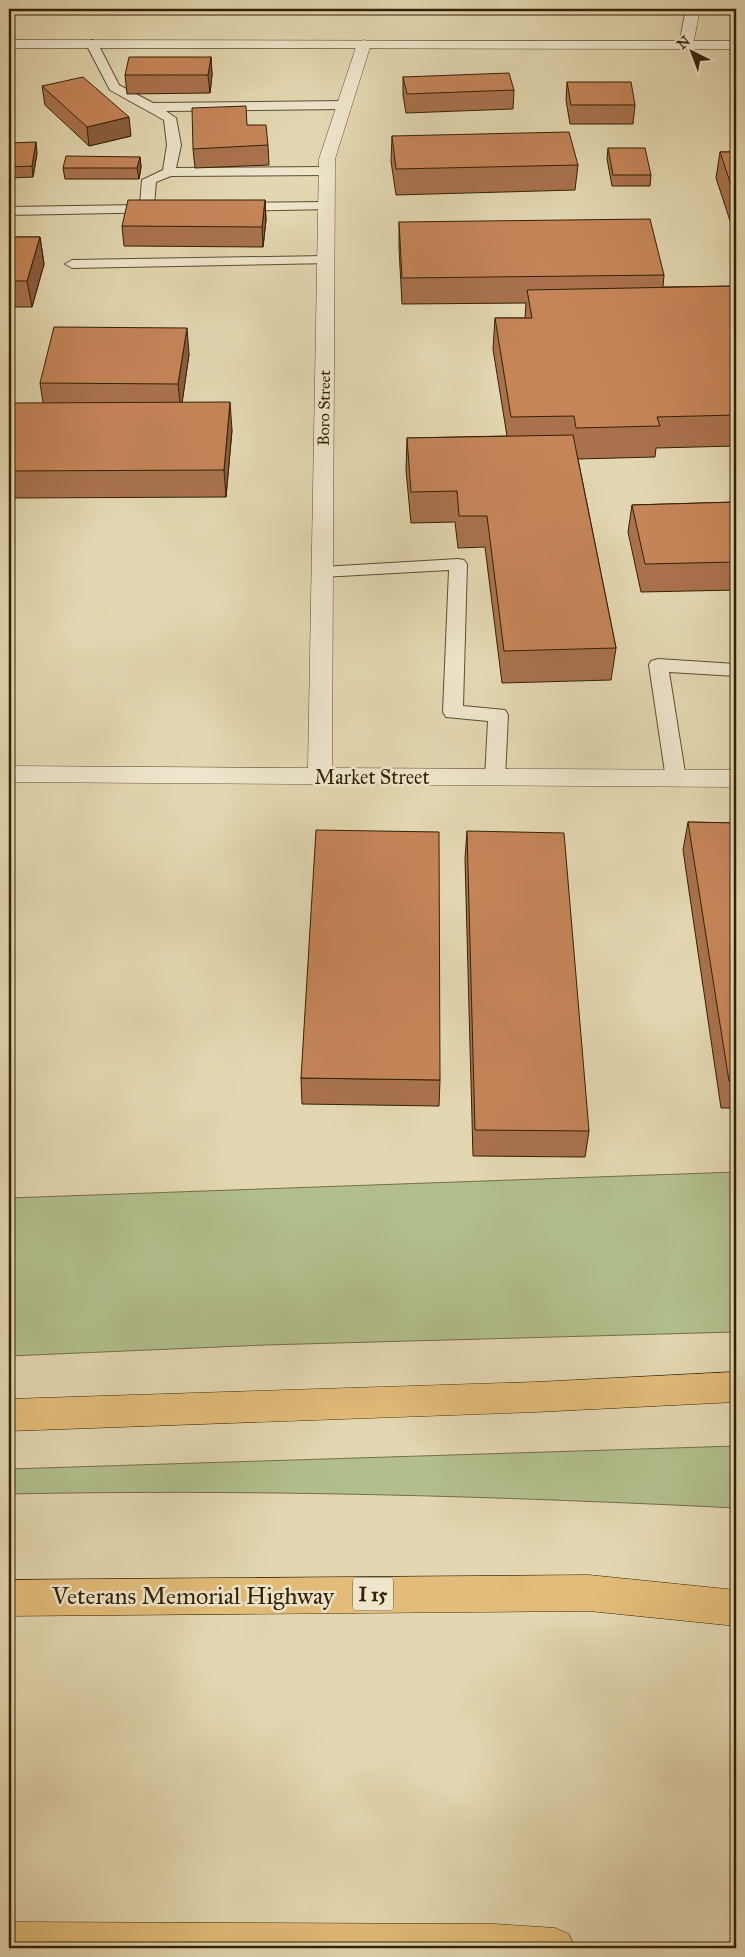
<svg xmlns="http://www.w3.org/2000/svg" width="745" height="1957" font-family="'IM FELL Great Primer',serif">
<rect width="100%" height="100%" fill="#e3d7b1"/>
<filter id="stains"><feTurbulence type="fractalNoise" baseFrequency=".004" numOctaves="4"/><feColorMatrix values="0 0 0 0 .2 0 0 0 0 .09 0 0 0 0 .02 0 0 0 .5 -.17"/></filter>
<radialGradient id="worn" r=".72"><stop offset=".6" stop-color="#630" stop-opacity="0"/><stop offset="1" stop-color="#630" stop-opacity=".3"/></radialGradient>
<path fill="#b2bf8d" stroke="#737048" d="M 736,1172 L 736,1332 L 265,1345 L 9,1356 L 9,1198 Z
M 736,1446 L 736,1508 C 494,1496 251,1489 9,1494 L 9,1469 Z"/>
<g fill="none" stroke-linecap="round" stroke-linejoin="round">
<defs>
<path id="service" d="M 92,40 L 98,44 L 119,85 L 153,103 L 344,101 L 350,105 L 344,109 L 166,111 L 176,118 L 181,145 L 176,168 L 327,167 L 334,171 L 327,175 L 171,176 L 156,182 L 154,205 L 173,205 L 175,208 L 173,211 L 168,212 L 9,215 L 9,207 L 140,205 L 142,180 L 163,170 L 167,145 L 164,120 L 110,90 L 86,44 Z
M 326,202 L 333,206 L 331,209 L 235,211 L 228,207 L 235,203 Z
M 326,256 L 333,260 L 331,263 L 72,268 L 65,264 L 72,260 Z
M 458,559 L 464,560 L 467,564 L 463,706 L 505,710 L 508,715 L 505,778 L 502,783 L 495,785 L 488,783 L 485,778 L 488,721 L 446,717 L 443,712 L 449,570 L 322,577 L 316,576 L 313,572 L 316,568 L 322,567 Z
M 658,659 L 736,664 L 736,676 L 669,672 L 686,779 L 683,784 L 676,786 L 669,784 L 666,779 L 649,665 L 651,661 Z"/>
<path id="minor" d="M 686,9 L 700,9 L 693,45 L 686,49 L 679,45 Z
M 364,40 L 371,44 L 335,159 L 332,768 L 736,770 L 736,787 L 9,782 L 9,766 L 308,768 L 319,159 L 357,44 Z"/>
<path id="secondary" d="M 9,40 L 736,41 L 736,49 L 9,48 Z"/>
<path id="motorway" d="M 736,1372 L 736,1402 L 536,1412 L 9,1431 L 9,1399 L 536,1382 Z
M 589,1575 L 736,1590 L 736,1626 L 589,1611 L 9,1616 L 9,1580 Z
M 9,1922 L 495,1924 L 555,1928 L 569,1934 L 575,1948 L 9,1948 Z"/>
</defs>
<use href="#service" stroke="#604e2e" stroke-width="2"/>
<use href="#minor" stroke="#604e2e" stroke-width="1"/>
<use href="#secondary" stroke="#342103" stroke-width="1"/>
<use href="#motorway" stroke="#342103" stroke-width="1"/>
<use href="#service" fill="#ede5cc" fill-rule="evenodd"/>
<use href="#minor" fill="#ede5cc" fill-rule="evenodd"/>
<use href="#secondary" fill="#ede5cc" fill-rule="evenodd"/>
<use href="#motorway" fill="#e2bc78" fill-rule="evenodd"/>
</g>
<path fill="#a9724d" stroke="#342103" d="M 211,57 L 212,75 L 210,93 L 127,94 L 125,75 Z
M 403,77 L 514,90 L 513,109 L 406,113 L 403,95 Z
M 567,82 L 635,105 L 633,124 L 570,124 L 566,100 Z
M 42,86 L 131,136 L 89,146 L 45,105 Z
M 247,125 L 268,145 L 269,165 L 195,168 L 193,149 Z
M 392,136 L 578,165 L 575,190 L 396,195 L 391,161 Z
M 9,143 L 37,153 L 33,177 L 9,178 Z
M 608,148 L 651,175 L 650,186 L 612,186 L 607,159 Z
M 720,152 L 736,152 L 736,239 L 716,178 Z
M 140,157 L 141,167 L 139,179 L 65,179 L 63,168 Z
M 265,200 L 266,220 L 263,247 L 124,246 L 122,226 Z
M 399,222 L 664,275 L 663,287 L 736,286 L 736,446 L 656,448 L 655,457 L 578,459 L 616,648 L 611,680 L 502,683 L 485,547 L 458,548 L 455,522 L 411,523 L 406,470 L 407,438 L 507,436 L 493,349 L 495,318 L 525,318 L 526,303 L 402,304 L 399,248 Z
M 9,237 L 40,237 L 44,264 L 32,307 L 9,307 Z
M 189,354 L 182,402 L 232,430 L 226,497 L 9,498 L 9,418 L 43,403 L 40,383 Z
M 736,502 L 736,590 L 641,592 L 628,532 L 632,505 Z
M 688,822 L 736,823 L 736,1108 L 721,1108 L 683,850 Z
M 467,831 L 589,1131 L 585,1157 L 473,1156 L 465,859 Z
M 301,1078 L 440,1080 L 439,1106 L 302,1104 Z"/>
<path fill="#8a5d3e" stroke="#342103" d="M 211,57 L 212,75 L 210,93 L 208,75 Z
M 129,117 L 131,136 L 89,146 L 87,127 Z
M 36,142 L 37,153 L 33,177 L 32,166 Z
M 140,157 L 141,167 L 139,179 L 137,168 Z
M 265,200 L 266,220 L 263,247 L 262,227 Z
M 40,237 L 44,264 L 32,307 L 27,281 Z
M 187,328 L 189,354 L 181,411 L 178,384 Z
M 230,402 L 232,430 L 226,497 L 224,470 Z"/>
<path fill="#c58559" stroke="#342103" d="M 129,57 L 211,57 L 208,75 L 125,75 Z
M 509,73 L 514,90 L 407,94 L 403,77 Z
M 83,77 L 129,117 L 87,127 L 42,86 Z
M 567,82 L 631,82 L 635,105 L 571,105 Z
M 246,106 L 247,125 L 266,125 L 268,145 L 193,149 L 192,108 Z
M 569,132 L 578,165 L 396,169 L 392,136 Z
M 36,142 L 32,166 L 9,167 L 9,143 Z
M 608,148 L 645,148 L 651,175 L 613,175 Z
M 720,152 L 736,152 L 736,200 Z
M 66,156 L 140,157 L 137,168 L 63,168 Z
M 128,200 L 265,200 L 262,227 L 122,226 Z
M 650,219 L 664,275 L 402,278 L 399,222 Z
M 9,237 L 40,237 L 27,281 L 9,281 Z
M 736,286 L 736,415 L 657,417 L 660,426 L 576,428 L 574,416 L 511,417 L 495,318 L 532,318 L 527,290 Z
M 54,327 L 187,328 L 178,384 L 40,383 Z
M 230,402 L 224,470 L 9,471 L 9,418 L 13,403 Z
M 573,435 L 616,648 L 504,651 L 487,516 L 459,516 L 457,491 L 411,492 L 407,438 Z
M 736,502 L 736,562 L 645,564 L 632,505 Z
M 688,822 L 736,823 L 736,1082 L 729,1081 Z
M 316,830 L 439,832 L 440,1080 L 301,1078 Z
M 467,831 L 564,833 L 589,1131 L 475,1130 Z"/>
<g text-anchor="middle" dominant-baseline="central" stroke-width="5" stroke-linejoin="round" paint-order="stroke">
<g font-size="16" fill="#342103" stroke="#ede5cc">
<text transform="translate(324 408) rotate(-89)">Boro Street</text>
</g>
<rect fill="#ede5cc" stroke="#6c5c3f" stroke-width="1" x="353" y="1577.5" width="40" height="33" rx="4"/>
<g font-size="19" font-weight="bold" fill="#342103">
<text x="373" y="1594">I 15</text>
</g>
<g font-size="20" fill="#342103" stroke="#ede5cc">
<text x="372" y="777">Market Street</text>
</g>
<g font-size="24" fill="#342103" stroke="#ede5cc">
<text x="193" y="1596">Veterans Memorial Highway</text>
</g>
</g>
<rect width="745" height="1957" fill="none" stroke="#e3d7b1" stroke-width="30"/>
<rect x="10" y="10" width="725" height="1937" fill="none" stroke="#342103" stroke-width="2.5"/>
<rect x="15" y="15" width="715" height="1927" fill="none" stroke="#342103"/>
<g transform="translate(692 52) rotate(318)" stroke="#ede5cc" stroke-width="4" paint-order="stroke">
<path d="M0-4L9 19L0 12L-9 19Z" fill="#342103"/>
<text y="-8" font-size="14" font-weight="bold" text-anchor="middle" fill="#342103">N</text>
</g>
<rect width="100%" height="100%" filter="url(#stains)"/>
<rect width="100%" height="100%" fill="url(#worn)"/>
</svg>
